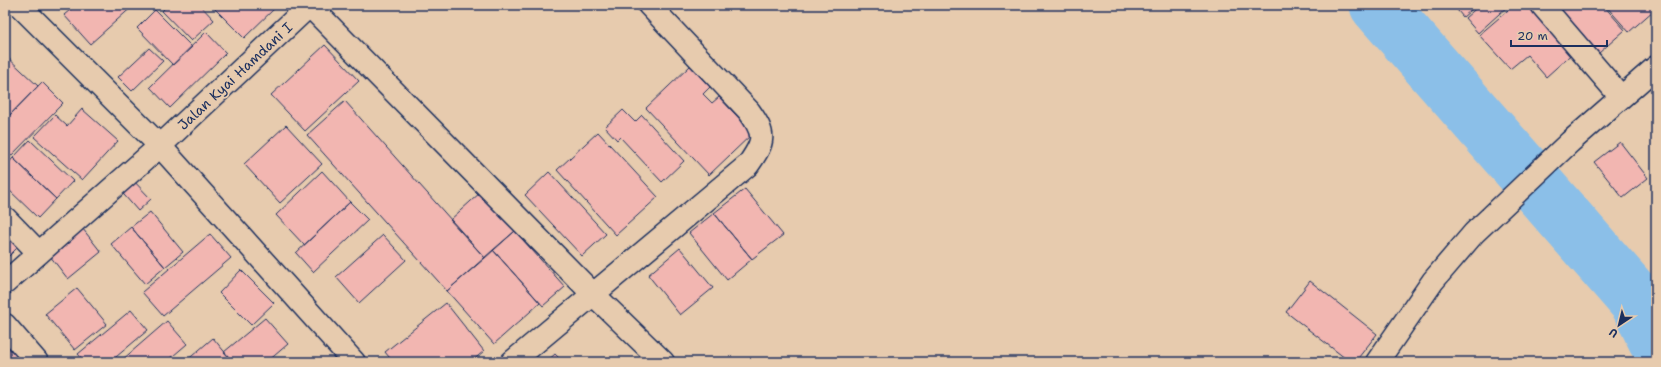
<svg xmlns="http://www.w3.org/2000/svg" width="1661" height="367" font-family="'Shantell Sans',sans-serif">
<rect width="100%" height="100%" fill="#e7cbae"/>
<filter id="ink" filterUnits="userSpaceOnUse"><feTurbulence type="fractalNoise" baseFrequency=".025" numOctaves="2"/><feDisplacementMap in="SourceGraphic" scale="8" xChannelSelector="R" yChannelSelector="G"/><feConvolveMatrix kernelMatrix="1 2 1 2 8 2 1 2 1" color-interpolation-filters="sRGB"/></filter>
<g filter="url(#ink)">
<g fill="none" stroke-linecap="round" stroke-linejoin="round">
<path stroke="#8bbfe8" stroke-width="57" d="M 1378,5 L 1638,302 L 1656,339"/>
</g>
<path fill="#f2b6b1" stroke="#1b2f5e" d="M 76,5 L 134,5 L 90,44 L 64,15 Z
M 168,5 L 200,5 L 214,20 L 191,41 L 162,11 Z
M 211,5 L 274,5 L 276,7 L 244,38 Z
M 1453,5 L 1477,5 L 1463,17 Z
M 1480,5 L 1509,5 L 1478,33 L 1465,18 Z
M 1514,5 L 1536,5 L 1576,50 L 1546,77 L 1527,55 L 1510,69 L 1479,35 Z
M 1557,5 L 1603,5 L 1625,30 L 1599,53 Z
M 1605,5 L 1649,5 L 1654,10 L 1629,32 Z
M 155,10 L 192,47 L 173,65 L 137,28 Z
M 206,32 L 226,53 L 170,108 L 150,87 Z
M 325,45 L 359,81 L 305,131 L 271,95 Z
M 149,48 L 163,61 L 132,91 L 118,77 Z
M 5,55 L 38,86 L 5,120 Z
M 690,66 L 710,87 L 703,94 L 712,103 L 719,97 L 753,133 L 709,175 L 646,108 Z
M 42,82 L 63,103 L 6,161 L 5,120 Z
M 345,101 L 485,258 L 447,291 L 307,135 Z
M 82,109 L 118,141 L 82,180 L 34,137 L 55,115 L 67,126 Z
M 623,110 L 635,122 L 642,115 L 684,161 L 662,182 L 620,137 L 617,140 L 605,127 Z
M 286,125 L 322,164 L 280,203 L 244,164 Z
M 598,132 L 658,197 L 616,235 L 557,170 Z
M 30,140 L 73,181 L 56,199 L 13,158 Z
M 1620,142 L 1648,178 L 1623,198 L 1594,162 Z
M 13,158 L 56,199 L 38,218 L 5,186 L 5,167 Z
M 322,171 L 350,202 L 304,245 L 276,215 Z
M 549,172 L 606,234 L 582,256 L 525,195 Z
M 130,177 L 151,199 L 138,211 L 118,188 Z
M 745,189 L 783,235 L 752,259 L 714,213 Z
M 481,192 L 515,231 L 485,258 L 450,220 Z
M 350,202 L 368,220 L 313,272 L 296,253 Z
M 150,212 L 183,252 L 165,267 L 131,227 Z
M 714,213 L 752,259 L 727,280 L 689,233 Z
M 79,224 L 101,252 L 68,279 L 46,251 Z
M 5,227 L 21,244 L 5,260 Z
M 131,227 L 165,267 L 145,284 L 111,244 Z
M 515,231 L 565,287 L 543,306 L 493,250 Z
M 210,234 L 231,258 L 163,316 L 142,292 Z
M 383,235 L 406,260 L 359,303 L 336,277 Z
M 680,248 L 713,288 L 680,315 L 648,275 Z
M 493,250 L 540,303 L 494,344 L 447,291 Z
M 241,270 L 274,303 L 251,325 L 219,293 Z
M 1310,281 L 1377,334 L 1355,362 L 1350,362 L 1286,312 Z
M 77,288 L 107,324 L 75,350 L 45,314 Z
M 446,303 L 484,351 L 471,362 L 393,362 L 385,352 Z
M 131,310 L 148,330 L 110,362 L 85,362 L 78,354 Z
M 265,318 L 288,344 L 267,362 L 233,362 L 224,352 Z
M 167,321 L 187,344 L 166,362 L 124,362 L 122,360 Z
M 5,334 L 25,362 L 5,362 Z
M 213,338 L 233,362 L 185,362 Z
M 555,354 L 563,362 L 546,362 Z"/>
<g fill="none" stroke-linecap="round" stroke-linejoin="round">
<defs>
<path id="minor" d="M 19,5 L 160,146 L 354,362
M 1542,5 L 1621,97
M 310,6 L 594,295 L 663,362
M 5,218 L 39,253
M 5,283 L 160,146 L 310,5
M 5,325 L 37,362
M 512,362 L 748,165 C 765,141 766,135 749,111 L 649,5
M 1377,362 L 1433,281 L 1474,233 L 1570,142 L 1656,67"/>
</defs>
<use href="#minor" stroke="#1b2f5e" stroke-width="25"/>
<use href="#minor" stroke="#e7cbae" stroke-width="22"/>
</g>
</g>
<g text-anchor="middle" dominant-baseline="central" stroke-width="3.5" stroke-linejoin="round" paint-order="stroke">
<g font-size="14" fill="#1b2f5e" stroke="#e7cbae">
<text transform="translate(235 76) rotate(-43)">Jalan Kyai Hamdani I</text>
</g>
</g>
<rect width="1661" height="367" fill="none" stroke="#e7cbae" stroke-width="20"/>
<rect x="10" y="10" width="1641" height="347" fill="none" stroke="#1b2f5e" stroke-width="1.5" filter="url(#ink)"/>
<g transform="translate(1619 325) rotate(215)" stroke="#e7cbae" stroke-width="3" paint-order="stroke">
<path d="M0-3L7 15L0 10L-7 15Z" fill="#1b2f5e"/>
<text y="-6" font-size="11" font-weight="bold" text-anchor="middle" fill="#1b2f5e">U</text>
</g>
<path d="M1511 40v6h96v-6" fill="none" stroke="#1b2f5e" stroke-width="2"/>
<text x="1517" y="40" font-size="12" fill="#1b2f5e" stroke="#e7cbae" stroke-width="3" paint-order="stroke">20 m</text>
</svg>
